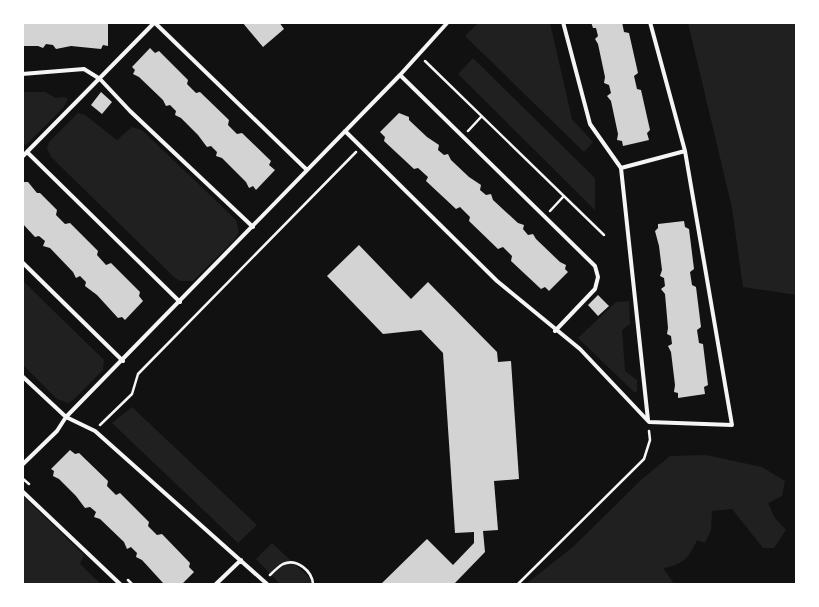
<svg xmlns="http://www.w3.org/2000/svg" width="819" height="607" font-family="Overpass,sans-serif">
<rect width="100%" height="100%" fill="#111"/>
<path fill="#202020" d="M 478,23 L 550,23 L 572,119 L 593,142 L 584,152 L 465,36 Z
M 688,23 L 796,23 L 796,295 L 743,287 L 732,208 Z
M 473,58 L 595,178 L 595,210 L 458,74 Z
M 22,92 L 45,92 L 56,98 L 64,97 L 68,99 L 63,108 L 26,145 L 23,144 Z
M 78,113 L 85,115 L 117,140 L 132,127 L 142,130 L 236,220 L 239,232 L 236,238 L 193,281 L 180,281 L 175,278 L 51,157 L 47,148 L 49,142 Z
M 22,280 L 104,360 L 103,370 L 73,400 L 68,403 L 57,399 L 23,365 Z
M 629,301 L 630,324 L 622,330 L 625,371 L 637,380 L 637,391 L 635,393 L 578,338 L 616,302 Z
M 132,407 L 257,525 L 238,543 L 112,423 Z
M 706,455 L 762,467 L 785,481 L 782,496 L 768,503 L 775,518 L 786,530 L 774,548 L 763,548 L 732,509 L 712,511 L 711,530 L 705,543 L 697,540 C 689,558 683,565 663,568 L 674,584 L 526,584 L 574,546 L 641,480 L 670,456 Z
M 23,496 L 84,555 L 80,564 L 101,584 L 23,584 Z
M 272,543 L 316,584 L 280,584 L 256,559 Z"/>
<path fill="#d3d3d3" d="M 22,22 L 108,22 L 108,46 L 103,45 L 101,49 L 71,46 L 56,49 L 53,45 L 46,44 L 43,48 L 38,46 L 22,46 Z
M 242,22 L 279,22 L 284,29 L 263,47 Z
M 591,22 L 622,22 L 624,32 L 629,33 L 638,73 L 634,76 L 637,89 L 641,90 L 650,130 L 647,133 L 649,140 L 623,146 L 622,141 L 617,140 L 618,134 L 611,101 L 607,96 L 611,93 L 609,85 L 604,83 L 605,77 L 598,44 L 595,39 L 598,36 L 596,28 L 593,28 Z
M 150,48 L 155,53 L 159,51 L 188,80 L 187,84 L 196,93 L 200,92 L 229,120 L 228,125 L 237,134 L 242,133 L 271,161 L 269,165 L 275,170 L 256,190 L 253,186 L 249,188 L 246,182 L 222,158 L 216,156 L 217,152 L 211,146 L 207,147 L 198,135 L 181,118 L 175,115 L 176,111 L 170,105 L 166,106 L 163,100 L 139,77 L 133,74 L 135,70 L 132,67 Z
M 101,92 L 112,102 L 102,114 L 91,105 Z
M 399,113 L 409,117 L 409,120 L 427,137 L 439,145 L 438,150 L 444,155 L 448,154 L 451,160 L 469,177 L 481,185 L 480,190 L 486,195 L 491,194 L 493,200 L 518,223 L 524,225 L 523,229 L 528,235 L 533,234 L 536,239 L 560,262 L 566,265 L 565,269 L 568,272 L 549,291 L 545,287 L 541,289 L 511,261 L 512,256 L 503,247 L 498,249 L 469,221 L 470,217 L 460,207 L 456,209 L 426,181 L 428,177 L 418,168 L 414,169 L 384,141 L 385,137 L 380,132 Z
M 22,182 L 28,182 L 37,193 L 40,193 L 57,210 L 56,215 L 65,224 L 70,223 L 98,251 L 97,255 L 106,265 L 111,263 L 140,292 L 139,296 L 143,301 L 125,320 L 122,317 L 118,318 L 97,295 L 85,286 L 86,282 L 80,276 L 76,278 L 73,272 L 50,248 L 43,246 L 45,241 L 39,236 L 35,237 L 22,223 Z
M 684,221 L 685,227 L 689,229 L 694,269 L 690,272 L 692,285 L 696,287 L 701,327 L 697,330 L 699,343 L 703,344 L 708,385 L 704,387 L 705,394 L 678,398 L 678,393 L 674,392 L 675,385 L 671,352 L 668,346 L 672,344 L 671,336 L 667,334 L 668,328 L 665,294 L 661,289 L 665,286 L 664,278 L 660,276 L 662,270 L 659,246 L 655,231 L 658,228 L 658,224 Z
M 359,245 L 411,299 L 428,282 L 497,352 L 498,362 L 511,361 L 519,479 L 494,481 L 498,530 L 483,531 L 485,552 L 454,584 L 382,583 L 427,539 L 453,565 L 474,543 L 474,532 L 455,533 L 443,353 L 421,330 L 383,334 L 327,276 Z
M 598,295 L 609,306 L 598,316 L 588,305 Z
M 70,450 L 75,454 L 79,453 L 108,481 L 107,486 L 116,495 L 120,493 L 149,522 L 148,526 L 157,535 L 162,534 L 190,563 L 189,567 L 194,572 L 182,584 L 164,584 L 142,560 L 136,557 L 137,553 L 131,547 L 127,549 L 124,542 L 100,519 L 94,517 L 96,512 L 90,507 L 85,508 L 76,496 L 59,479 L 53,476 L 54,471 L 51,469 Z"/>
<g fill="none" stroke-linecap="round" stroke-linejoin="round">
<path stroke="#f5f5f5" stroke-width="2.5" d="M 425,61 L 604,235
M 468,131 L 481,117
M 550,211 L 563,197
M 100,425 L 132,394 L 138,374 L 356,152
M 22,478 L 29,484
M 270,575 C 274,571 278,567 283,564 C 297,558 312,571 313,584
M 128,580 L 132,584
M 518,584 L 644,459 L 650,440 L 649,431"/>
<path stroke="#f5f5f5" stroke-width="4" d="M 154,22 L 307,170
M 563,22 L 590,124 L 621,168 L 648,420
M 22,74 L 84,69 L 100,79 L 130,111 L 253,227
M 400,75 L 595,266 L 598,277 L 595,289 L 555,331
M 345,131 L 497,281 L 580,349 L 649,422 L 732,425 L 685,151 L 650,22
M 27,152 L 180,302
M 22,157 L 154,23
M 621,168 L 685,151
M 22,262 L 123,361
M 22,376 L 66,417 L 95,431 L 267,584
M 22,465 L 57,431 L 66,417 L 400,75 L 448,22
M 22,491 L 120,584
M 216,584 L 241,560"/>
</g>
<rect width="819" height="607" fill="none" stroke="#ffffff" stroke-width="48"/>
</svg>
